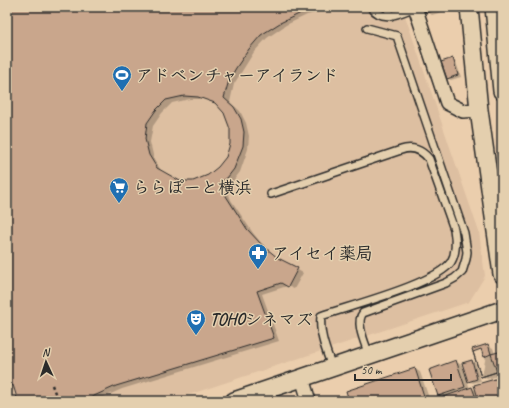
<svg xmlns="http://www.w3.org/2000/svg" width="509" height="408" font-family="Caveat,'Klee One',sans-serif">
<rect width="100%" height="100%" fill="#ebcead"/>
<filter id="ink" filterUnits="userSpaceOnUse"><feTurbulence type="fractalNoise" baseFrequency=".025" numOctaves="2"/><feDisplacementMap in="SourceGraphic" scale="8" xChannelSelector="R" yChannelSelector="G"/><feConvolveMatrix kernelMatrix="1 2 1 2 8 2 1 2 1" color-interpolation-filters="sRGB"/></filter>
<g filter="url(#ink)">
<path fill="#ddbfa1" d="M 7,7 L 402,7 L 479,232 L 485,276 L 469,302 L 170,401 L 14,401 L 9,387 L 7,388 Z"/>
<path fill="#0003" fill-rule="evenodd" d="M 7,7 L 354,7 L 355,8 L 333,9 L 307,15 L 286,25 L 267,38 L 254,52 L 234,84 L 230,102 L 240,111 L 246,123 L 249,136 L 248,149 L 240,172 L 233,181 L 226,186 L 231,200 L 253,233 L 266,249 L 282,261 L 303,273 L 294,289 L 287,286 L 262,294 L 279,341 L 122,389 L 95,401 L 19,401 L 15,389 L 7,392 ZM 190,99 L 204,99 L 218,104 L 225,112 L 231,129 L 231,144 L 227,157 L 218,168 L 208,176 L 193,182 L 180,182 L 162,172 L 154,159 L 150,142 L 153,126 L 162,113 L 172,103 Z
M 425,7 L 458,7 L 432,15 L 427,12 Z
M 453,59 L 456,62 L 461,77 L 451,80 L 447,78 Z
M 488,345 L 493,348 L 495,354 L 502,352 L 502,375 L 487,379 L 482,376 Z
M 472,361 L 475,363 L 481,381 L 473,383 L 467,380 L 470,389 L 472,388 L 477,392 L 502,378 L 502,401 L 442,401 L 443,398 L 439,395 L 456,362 L 462,365 L 466,378 L 468,377 Z
M 415,369 L 420,372 L 430,401 L 350,401 Z"/>
<path fill="#c9a68c" stroke="#2b2b2b" fill-rule="evenodd" d="M 7,7 L 324,7 L 301,13 L 280,23 L 261,35 L 249,49 L 236,68 L 229,80 L 224,98 L 234,107 L 241,119 L 244,132 L 243,146 L 234,169 L 227,178 L 221,182 L 226,196 L 247,229 L 261,244 L 278,258 L 298,268 L 288,287 L 281,283 L 257,291 L 274,338 L 116,386 L 83,401 L 18,401 L 13,385 L 7,387 ZM 184,96 L 198,97 L 215,103 L 224,113 L 230,129 L 230,144 L 226,157 L 218,167 L 208,175 L 193,181 L 180,181 L 157,168 L 149,155 L 145,139 L 147,123 L 156,110 L 166,100 Z
M 424,7 L 444,7 L 426,13 Z
M 453,58 L 458,75 L 447,79 L 441,62 Z
M 488,344 L 491,354 L 502,351 L 502,370 L 481,377 L 472,349 Z
M 481,349 L 484,357 L 491,354 L 497,372 L 481,377 L 473,352 Z
M 456,360 L 465,387 L 438,396 L 429,370 Z
M 472,360 L 477,379 L 468,382 L 462,363 Z
M 415,368 L 425,399 L 419,401 L 349,401 L 346,391 Z
M 502,377 L 502,397 L 490,401 L 479,401 L 474,385 Z
M 472,387 L 477,401 L 441,401 L 440,398 Z"/>
<g fill="none" stroke-linecap="round" stroke-linejoin="round">
<defs>
<path id="service" d="M 371,7 C 383,23 400,13 415,7
M 387,7 L 391,16
M 367,28 L 397,36 L 464,233 L 467,252 L 466,259 L 462,272 L 455,278 L 446,283 L 363,313 C 355,322 365,343 369,355
M 271,194 L 401,150 C 412,146 422,150 429,159 L 454,229 C 456,240 457,252 451,262 C 436,284 349,306 321,316 C 319,334 326,350 332,367"/>
<path id="minor" d="M 415,7 L 447,103 L 463,111 L 479,110
M 302,378 L 309,401"/>
<path id="tertiary" d="M 469,7 L 479,110 L 502,274
M 494,7 L 502,91
M 234,401 L 502,310"/>
</defs>
<use href="#service" stroke="#2b2b2b" stroke-width="10"/>
<use href="#minor" stroke="#2b2b2b" stroke-width="16"/>
<use href="#tertiary" stroke="#2b2b2b" stroke-width="20"/>
<path stroke="#2b2b2b" stroke-width="2.5" stroke-dasharray="3 3" stroke-linecap="butt" d="M 52,385 L 55,393 L 53,401"/>
<use href="#service" stroke="#e4cfae" stroke-width="7"/>
<use href="#minor" stroke="#e4cfae" stroke-width="13"/>
<use href="#tertiary" stroke="#e4cfae" stroke-width="17"/>
</g>
</g>
<defs>
<symbol id="stadium-pin" viewBox="-11 -11 22 30"><path d="M0 17L-7.5 6A9.5 9.5 0 1 1 7.5 6Z" fill="#1f6fb2" stroke="#e4cfae"/><path d="M0-5a6.5 5 0 1 0 0 10a6.5 5 0 1 0 0-10ZM-3.5-1.8h7v3.6h-7Z" fill="#fff"/></symbol>
<symbol id="supermarket-pin" viewBox="-11 -11 22 30"><path d="M0 17L-7.5 6A9.5 9.5 0 1 1 7.5 6Z" fill="#1f6fb2" stroke="#e4cfae"/><path d="M-6-5.5h2.5l.6 2H6L4.5 2H-2.5L-4.4-4H-6ZM-1.5 3.2a1.3 1.3 0 1 0 .1 0ZM3 3.2a1.3 1.3 0 1 0 .1 0Z" fill="#fff"/></symbol>
<symbol id="pharmacy-pin" viewBox="-11 -11 22 30"><path d="M0 17L-7.5 6A9.5 9.5 0 1 1 7.5 6Z" fill="#1f6fb2" stroke="#e4cfae"/><path d="M-2-6h4v4h4v4h-4v4h-4v-4h-4v-4h4Z" fill="#fff"/></symbol>
<symbol id="theatre-pin" viewBox="-11 -11 22 30"><path d="M0 17L-7.5 6A9.5 9.5 0 1 1 7.5 6Z" fill="#1f6fb2" stroke="#e4cfae"/><path d="M-5-5.5Q0-4 5-5.5V0Q5 5 0 6Q-5 5-5 0ZM-3.3-2.5H-1v1.5H-3.3ZM1-2.5H3.3v1.5H1ZM-2.8 1Q0 5.5 2.8 1Z" fill="#fff"/></symbol>
</defs>
<g fill-rule="evenodd">
<use href="#stadium-pin" x="111" y="64" width="22" height="30"/>
<use href="#supermarket-pin" x="108" y="176" width="22" height="30"/>
<use href="#pharmacy-pin" x="247" y="242" width="22" height="30"/>
<use href="#theatre-pin" x="185" y="308" width="22" height="30"/>
</g>
<g text-anchor="middle" dominant-baseline="central" stroke-width="3" stroke-linejoin="round" paint-order="stroke">
<g font-size="17" font-weight="bold" fill="#2b2b2b" stroke="#e4cfae" text-anchor="start">
<text x="136" y="75">アドベンチャーアイランド</text>
<text x="133" y="187">ららぽーと横浜</text>
<text x="272" y="253">アイセイ薬局</text>
<text x="210" y="319">TOHOシネマズ</text>
</g>
</g>
<rect width="509" height="408" fill="none" stroke="#e4cfae" stroke-width="24"/>
<rect x="12" y="12" width="485" height="384" fill="none" stroke="#2b2b2b" stroke-width="1.5" filter="url(#ink)"/>
<g transform="translate(46 362) rotate(357)" stroke="#e4cfae" stroke-width="3" paint-order="stroke">
<path d="M0-3L7 15L0 10L-7 15Z" fill="#2b2b2b"/>
<text y="-6" font-size="11" font-weight="bold" text-anchor="middle" fill="#2b2b2b">N</text>
</g>
<path d="M355 374v6h96v-6" fill="none" stroke="#2b2b2b" stroke-width="2"/>
<text x="361" y="374" font-size="12" fill="#2b2b2b" stroke="#e4cfae" stroke-width="3" paint-order="stroke">50 m</text>
</svg>
